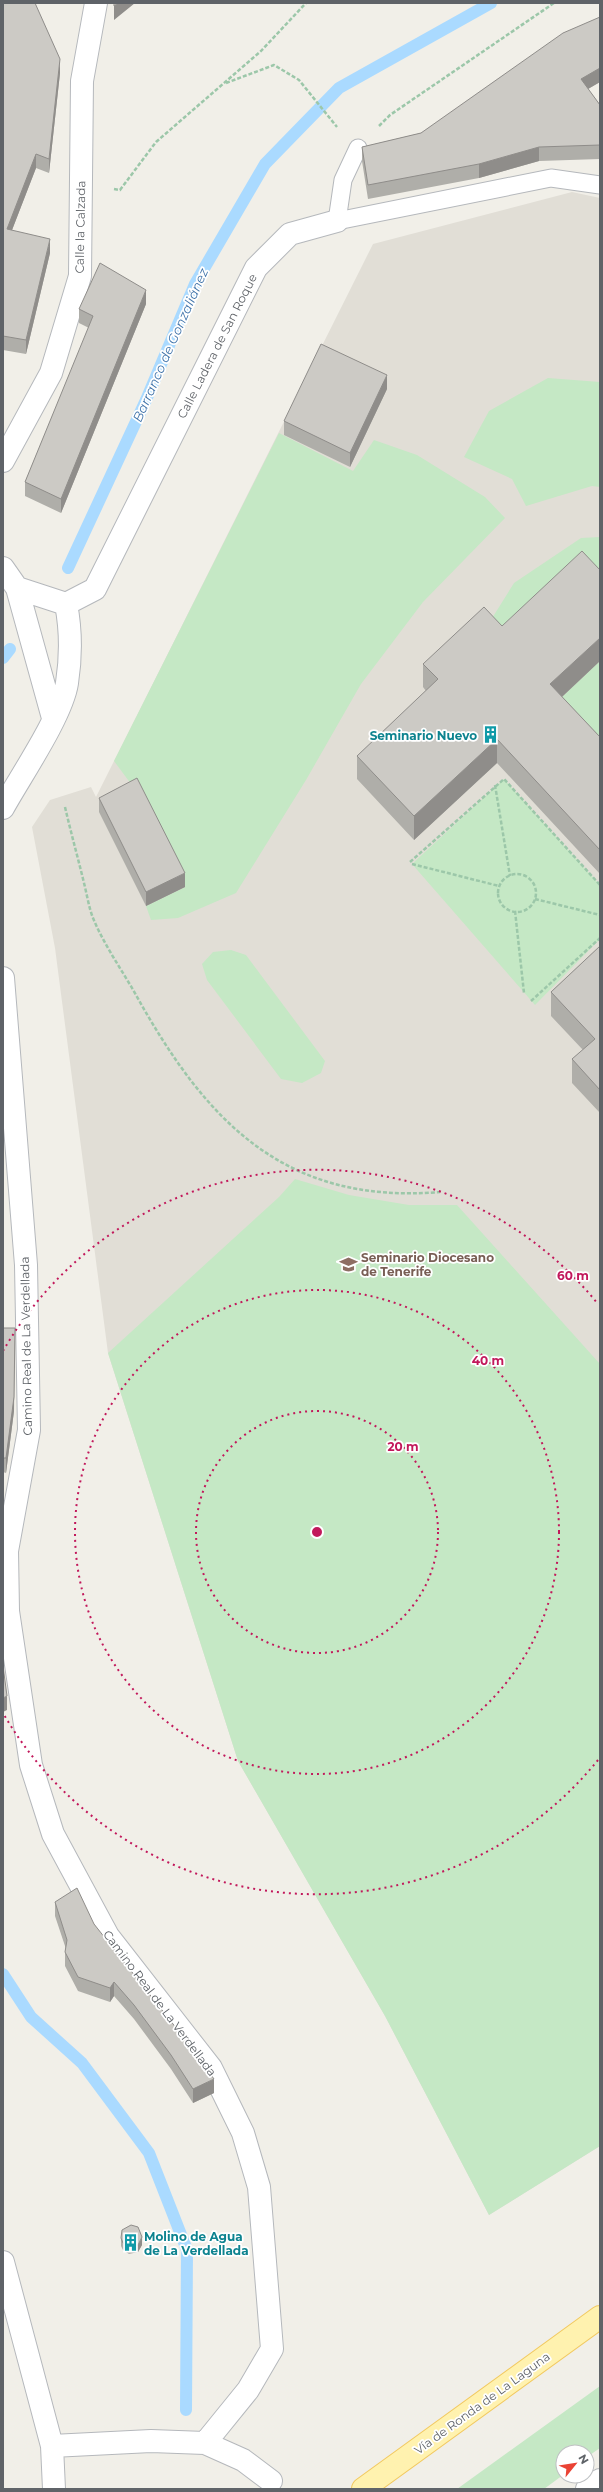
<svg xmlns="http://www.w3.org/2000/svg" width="603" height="2492" font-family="Montserrat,sans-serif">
<rect width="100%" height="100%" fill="#f1efe8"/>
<path fill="#e1ded6" d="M 572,192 L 600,198 L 600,2146 L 489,2215 L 385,2016 L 238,1761 L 108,1353 L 55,948 L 32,827 L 50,800 L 91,787 L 96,797 L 373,244 Z"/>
<path fill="#c5e8c5" d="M 548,378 L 600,382 L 600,487 L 592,486 L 526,506 L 512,479 L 464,457 L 489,411 Z
M 279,433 L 353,471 L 374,440 L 417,455 L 485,497 L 505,518 L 423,602 L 361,684 L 306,780 L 236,893 L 178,918 L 151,920 L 146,906 L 185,887 L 137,792 L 114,761 Z
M 600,537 L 600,594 L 502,650 L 484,631 L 514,583 L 581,538 Z
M 600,661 L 600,761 L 550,708 Z
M 504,779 L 600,885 L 600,939 L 535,1005 L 412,864 Z
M 231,950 L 246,955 L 325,1061 L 321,1073 L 302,1083 L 281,1079 L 207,980 L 202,964 L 213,952 Z
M 295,1179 L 349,1195 L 409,1205 L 457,1205 L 600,1364 L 600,2146 L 489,2215 L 385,2016 L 238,1761 L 108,1353 L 279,1197 Z
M 600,2386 L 600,2448 L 587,2457 L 587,2452 L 563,2452 L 563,2475 L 544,2489 L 457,2489 Z"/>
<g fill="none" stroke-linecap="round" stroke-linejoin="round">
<path stroke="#aadaff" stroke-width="12" d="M 68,568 L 146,400 L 195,284 L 265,164 L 339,88 L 491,3
M 3,658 L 10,649
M 3,1974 L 31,2017 L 82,2063 L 149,2153 L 187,2250 L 186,2410"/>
<defs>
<path id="service" d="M 358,148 L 343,180 L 337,221 L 551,178 L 600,185"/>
<path id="minor" d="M 3,461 L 51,373 L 80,276 L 82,81 L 96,3
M 3,568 L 17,588 L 53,718
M 17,588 L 66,604 L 95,589 L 256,268 L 290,234 L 337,221
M 3,808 C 20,777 62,716 67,683 C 71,657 71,630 66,604
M 3,978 L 26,1265 L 29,1430 L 7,1551 L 8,1611 L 31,1765 L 53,1834 L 108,1936 L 211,2068 L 243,2133 L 259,2187 L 272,2349 L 248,2390 L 205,2443
M 3,2262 L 52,2446 L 54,2489
M 52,2446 L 151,2441 L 205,2443 L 243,2460 L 271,2481
M 587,2489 L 600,2480"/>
<path id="primary" d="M 363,2489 L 600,2317"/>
</defs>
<use href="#service" stroke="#b5b8bc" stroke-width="19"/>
<use href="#minor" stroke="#b5b8bc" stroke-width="24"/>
<use href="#primary" stroke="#f2c960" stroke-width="24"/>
<path stroke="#9cc7a9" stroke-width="2.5" stroke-dasharray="4 2" stroke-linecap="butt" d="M 226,83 L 274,65 L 299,80 L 337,127
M 379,126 L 390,115 L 554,3
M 114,189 L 120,190 L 156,142 L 261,51 L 306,3
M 495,785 L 510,876
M 65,807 C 71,833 78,858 84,883 C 87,895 89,908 93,918 C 104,945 122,970 136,995 C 206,1121 284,1205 440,1192
M 410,862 L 504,779 L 600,885
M 412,864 L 499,886
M498 893a19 19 0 1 1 38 0a19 19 0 1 1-38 0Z
M 535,899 L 600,915
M 515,911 L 524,993
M 531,1001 L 600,938"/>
<use href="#service" stroke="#fff" stroke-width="17"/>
<use href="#minor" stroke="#fff" stroke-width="22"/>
<use href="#primary" stroke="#fff2af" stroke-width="22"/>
</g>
<path fill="#afaea9" d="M 3,3 L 60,73 L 49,173 L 36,168 L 12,230 L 50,253 L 26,354 L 3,350 Z
M 600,17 L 600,82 L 588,89 L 600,105 L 600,159 L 539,161 L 479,178 L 368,199 L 362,161 L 362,147 L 421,133 Z
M 146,304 L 61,513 L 25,496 L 25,482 L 89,328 L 79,323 L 79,309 Z
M 387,389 L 350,467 L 284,435 L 284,421 Z
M 600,570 L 600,661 L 562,697 L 600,737 L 600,874 L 497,763 L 414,840 L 357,779 L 357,756 L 426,691 L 423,687 L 423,664 L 502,626 Z
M 99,798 L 185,887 L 146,906 L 99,812 Z
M 600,946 L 600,1113 L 572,1083 L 572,1059 L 583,1050 L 551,1016 L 551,992 Z
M 3,1328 L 14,1411 L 6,1473 L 3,1472 Z
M 55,1902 L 94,1924 L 214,2093 L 193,2103 L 171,2069 L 134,2019 L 114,1996 L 110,2002 L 78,1991 L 65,1966 L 65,1952 L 66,1949 L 55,1916 Z
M 121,2238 L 142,2245 L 138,2252 L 129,2254 L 123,2250 L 121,2246 Z"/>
<path fill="#8f8d8a" d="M 118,3 L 135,3 L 114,20 L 114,6 Z
M 60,59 L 60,73 L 49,173 L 49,159 Z
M 600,68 L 600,82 L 581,93 L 581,79 Z
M 539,147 L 539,161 L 479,178 L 479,164 Z
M 36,154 L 36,168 L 7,243 L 7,229 Z
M 50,239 L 50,253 L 26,354 L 26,340 Z
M 146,290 L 146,304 L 61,513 L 61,499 Z
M 387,375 L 387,389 L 350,467 L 350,453 Z
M 600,638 L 600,661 L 550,708 L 550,684 Z
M 497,739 L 497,763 L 414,840 L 414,816 Z
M 185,873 L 185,887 L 146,906 L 146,892 Z
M 15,1328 L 14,1411 L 6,1473 L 6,1458 Z
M 7,1696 L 7,1710 L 3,1712 L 3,1698 Z
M 114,1982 L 114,1996 L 110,2002 L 110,1988 Z
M 214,2079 L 214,2093 L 193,2103 L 193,2089 Z
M 142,2237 L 142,2245 L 138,2252 L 138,2245 Z"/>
<path fill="#cccac5" stroke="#8f8d8a" d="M 3,3 L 35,3 L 60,59 L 49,159 L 36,154 L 7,229 L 50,239 L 26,340 L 3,336 Z
M 114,3 L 118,3 L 114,6 Z
M 600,17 L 600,68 L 581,79 L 600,105 L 600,145 L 539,147 L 479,164 L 368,185 L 362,147 L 421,133 L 563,33 Z
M 100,263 L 146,290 L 61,499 L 25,482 L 93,316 L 79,309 Z
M 321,344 L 387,375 L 350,453 L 284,421 Z
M 582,551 L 600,570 L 600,638 L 550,684 L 600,737 L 600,850 L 497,739 L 414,816 L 357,756 L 438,679 L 423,664 L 484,607 L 502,626 Z
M 137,778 L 185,873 L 146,892 L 99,798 Z
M 600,946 L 600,1090 L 572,1059 L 595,1039 L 551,992 Z
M 3,1328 L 15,1328 L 14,1397 L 6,1458 L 3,1458 Z
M 3,1666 L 7,1696 L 3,1698 Z
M 77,1888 L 94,1924 L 192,2048 L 214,2079 L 193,2089 L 171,2055 L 134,2005 L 114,1982 L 110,1988 L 78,1977 L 65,1952 L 67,1940 L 55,1902 Z
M 131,2225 L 138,2227 L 142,2237 L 138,2245 L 129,2246 L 123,2243 L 121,2238 L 122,2230 Z"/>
<g fill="none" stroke="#c2185b" stroke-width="2" stroke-dasharray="2 4">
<circle cx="317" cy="1532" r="121"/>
<circle cx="317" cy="1532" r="242"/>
<path d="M598 1760A362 362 0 0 1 3 1713M3 1351A362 362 0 0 1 598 1304"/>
</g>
<defs>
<symbol id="building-bare" viewBox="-9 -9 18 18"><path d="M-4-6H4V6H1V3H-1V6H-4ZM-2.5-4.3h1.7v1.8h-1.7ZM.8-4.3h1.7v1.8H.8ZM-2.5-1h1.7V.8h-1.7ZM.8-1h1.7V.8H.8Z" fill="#0f9aa8" stroke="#fff" stroke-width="2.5" paint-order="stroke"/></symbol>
<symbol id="university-bare" viewBox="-9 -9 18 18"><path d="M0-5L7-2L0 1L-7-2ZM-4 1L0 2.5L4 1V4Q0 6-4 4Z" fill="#8d6e63" stroke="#fff" stroke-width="2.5" paint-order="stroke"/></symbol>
</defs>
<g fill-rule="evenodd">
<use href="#building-bare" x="478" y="722" width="25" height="25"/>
<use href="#university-bare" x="336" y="1252" width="25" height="25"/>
<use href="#building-bare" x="118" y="2230" width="25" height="25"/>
</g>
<g text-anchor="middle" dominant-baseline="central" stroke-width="3.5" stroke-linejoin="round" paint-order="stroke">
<g font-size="12" fill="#5f6368" stroke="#fff">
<text transform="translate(80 227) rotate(-89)">Calle la Calzada</text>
<text transform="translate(217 346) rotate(-63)">Calle Ladera de San Roque</text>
<text transform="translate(26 1346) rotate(-91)">Camino Real de La Verdellada</text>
<text transform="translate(160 2003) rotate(53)">Camino Real de La Verdellada</text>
<text transform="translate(482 2403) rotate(-36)">Vía de Ronda de La Laguna</text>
</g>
<g font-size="12" font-weight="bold" fill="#0d838f" stroke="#fff" text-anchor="end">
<text x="477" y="735">Seminario Nuevo</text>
<text x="144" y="2236" text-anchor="start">Molino de Agua<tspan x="144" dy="14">de La Verdellada</tspan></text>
</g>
<g font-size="12" font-weight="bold" fill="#785e54" stroke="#fff" text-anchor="start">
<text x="361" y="1257">Seminario Diocesano<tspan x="361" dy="14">de Tenerife</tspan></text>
</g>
<g font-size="13" font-style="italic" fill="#4174aa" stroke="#fff">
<text transform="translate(170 345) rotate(-66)">Barranco de Gonzaliánez</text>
</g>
</g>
<circle cx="317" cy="1532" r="6" fill="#c2185b" stroke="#fff" stroke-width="2"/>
<g font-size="12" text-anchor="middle" font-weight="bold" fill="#c2185b" stroke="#fff" stroke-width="3.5" stroke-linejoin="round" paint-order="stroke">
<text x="573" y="1280">60 m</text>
<text x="488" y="1365">40 m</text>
<text x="403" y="1451">20 m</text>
</g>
<rect width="603" height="2492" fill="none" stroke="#5f6368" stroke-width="8"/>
<g transform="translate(575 2464) rotate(60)"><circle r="19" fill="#ffffff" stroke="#bfc1c3"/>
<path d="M0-3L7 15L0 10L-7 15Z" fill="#ea4335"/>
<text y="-6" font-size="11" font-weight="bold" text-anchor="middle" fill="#5f6368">N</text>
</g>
</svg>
